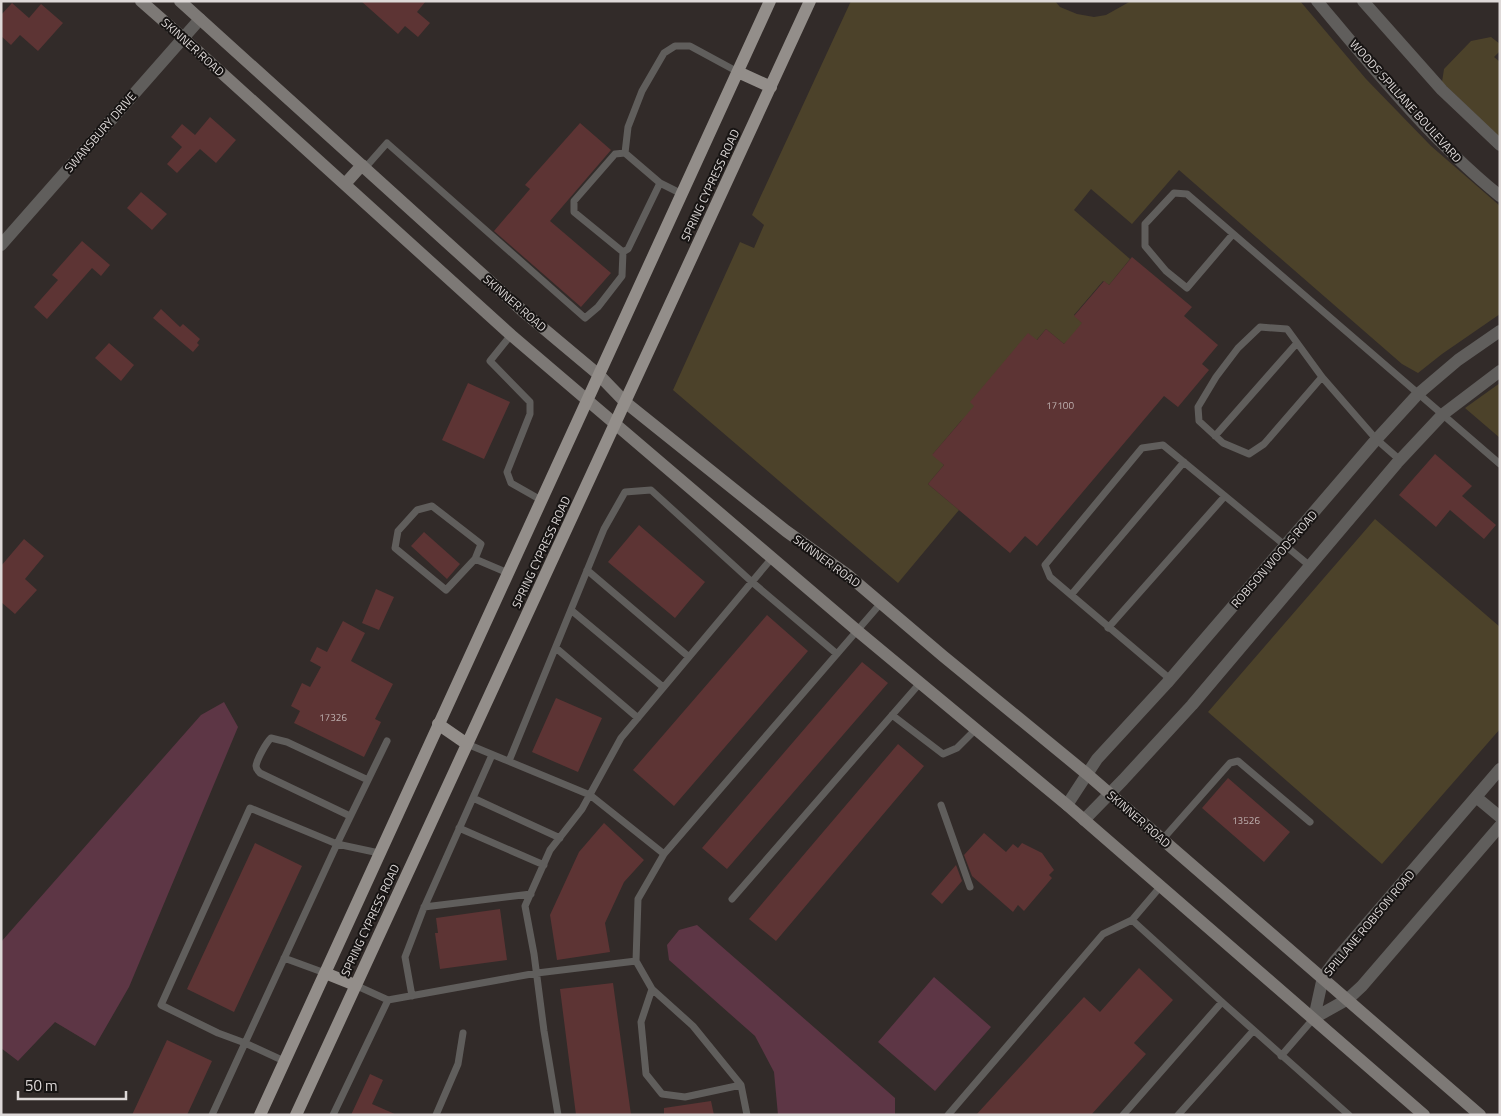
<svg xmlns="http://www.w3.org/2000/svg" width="1501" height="1116" font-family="'Titillium Web',sans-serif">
<rect width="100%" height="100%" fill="#322b29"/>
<path fill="#4c422a" d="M 851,1 L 1055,1 L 1060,7 L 1077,14 L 1094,17 L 1106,15 L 1131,1 L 1300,1 L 1366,79 L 1431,146 L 1500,206 L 1500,314 L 1442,354 L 1418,373 L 1402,364 L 1179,170 L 1132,224 L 1091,189 L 1074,210 L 1130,259 L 1109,285 L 1103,281 L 1074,315 L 1086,326 L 1064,344 L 1046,329 L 978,409 L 961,421 L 933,454 L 944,465 L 928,484 L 959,510 L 898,583 L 673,390 L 740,242 L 754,248 L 764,225 L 752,215 Z
M 1491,37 L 1500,44 L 1500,51 L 1494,57 L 1500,62 L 1500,138 L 1442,82 L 1444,69 L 1471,41 Z
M 1500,383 L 1500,438 L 1465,408 Z
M 1375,519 L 1500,627 L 1500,729 L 1382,864 L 1208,712 Z"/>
<path fill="#5d3645" d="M 224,702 L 238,727 L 129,987 L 95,1046 L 55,1022 L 18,1061 L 1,1048 L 1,942 L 201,715 Z
M 697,925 L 895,1098 L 895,1115 L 778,1115 L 774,1072 L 755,1036 L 669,960 L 667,945 L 679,930 Z
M 934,977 L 991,1027 L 935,1091 L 878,1042 Z"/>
<path fill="#5d3434" d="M 361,1 L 426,1 L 417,12 L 430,23 L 418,37 L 405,26 L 398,34 Z
M 12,3 L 29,18 L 41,4 L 63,23 L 38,51 L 20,35 L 11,45 L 1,36 L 1,15 Z
M 210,117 L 236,140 L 216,163 L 200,149 L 177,173 L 167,164 L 182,147 L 171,137 L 182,124 L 195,135 Z
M 580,123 L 611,150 L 550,221 L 611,273 L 581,307 L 494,231 L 530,189 L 525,185 Z
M 141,192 L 167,214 L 152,230 L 127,208 Z
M 82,241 L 110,265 L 101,276 L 92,268 L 47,319 L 34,307 L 58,280 L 52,275 Z
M 1132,257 L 1192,307 L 1184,316 L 1218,345 L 1202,364 L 1209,370 L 1178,407 L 1164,396 L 1037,546 L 1025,536 L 1010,553 L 928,484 L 944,465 L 932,455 L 974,406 L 970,402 L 1028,333 L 1037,340 L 1046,329 L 1064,344 L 1082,323 L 1074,316 L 1104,281 L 1109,285 Z
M 161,309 L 180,327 L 183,324 L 200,339 L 197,343 L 199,345 L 193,352 L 153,318 Z
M 109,343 L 134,365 L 121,381 L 95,358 Z
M 468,383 L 510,402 L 484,459 L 442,440 Z
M 1435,454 L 1472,486 L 1462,496 L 1496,525 L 1484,539 L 1450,510 L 1436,527 L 1399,495 Z
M 639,525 L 705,582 L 675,618 L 608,562 Z
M 424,532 L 460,564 L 447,579 L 411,546 Z
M 24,539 L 44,556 L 25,579 L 37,590 L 15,614 L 1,602 L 1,566 Z
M 376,589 L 394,597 L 379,630 L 362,623 Z
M 767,615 L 808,651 L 674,806 L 633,770 Z
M 343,621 L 365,633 L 351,661 L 393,684 L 375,719 L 381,722 L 364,757 L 294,723 L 300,711 L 291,706 L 302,683 L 310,687 L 321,667 L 310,661 L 317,647 L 327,652 Z
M 862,662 L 888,683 L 727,869 L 702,848 Z
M 556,698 L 602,718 L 578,772 L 532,752 Z
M 898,744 L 924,766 L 776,941 L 749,919 Z
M 1228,778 L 1290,832 L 1264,862 L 1202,808 Z
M 604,823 L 644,860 L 624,882 L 605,923 L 610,952 L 557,960 L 550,915 L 579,852 Z
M 984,833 L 1006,852 L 1013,844 L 1018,848 L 1022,843 L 1042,853 L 1054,870 L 1049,875 L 1052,878 L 1024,911 L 1018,905 L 1013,912 L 972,876 L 964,855 Z
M 255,843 L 302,866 L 234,1012 L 187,989 Z
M 956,865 L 962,881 L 942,904 L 931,894 Z
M 500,909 L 507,960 L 440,969 L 435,933 L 438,933 L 436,918 Z
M 1139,968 L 1173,1000 L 1134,1043 L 1146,1054 L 1091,1115 L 976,1115 L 1084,997 L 1100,1012 Z
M 613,983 L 631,1115 L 576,1115 L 560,989 Z
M 167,1040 L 212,1061 L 187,1115 L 132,1115 Z
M 370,1074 L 383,1080 L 372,1104 L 397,1115 L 351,1115 Z
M 711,1101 L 714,1115 L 664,1115 L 664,1108 Z"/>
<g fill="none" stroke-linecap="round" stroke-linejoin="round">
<path stroke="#605e5c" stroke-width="7" d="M 625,153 L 628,127 L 642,91 L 664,53 L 675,46 L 690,46 L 738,72
M 365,168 L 387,143 L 585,318 L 598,307 L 622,276 L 623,252
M 660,183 L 628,249 L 623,252 L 574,212 L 574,201 L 615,154 L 625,153 L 660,183 L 682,194
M 1233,234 L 1187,288 L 1166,271 L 1145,246 L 1145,224 L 1174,193 L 1187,194 L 1500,464
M 511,335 L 490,361 L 530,402 L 530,414 L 507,472 L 511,483 L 541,500
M 1322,377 L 1264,444 L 1249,454 L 1223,443 L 1199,421 L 1198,407 L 1216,377 L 1238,348 L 1260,327 L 1287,329 L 1322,377 L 1376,439 L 1400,460
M 1215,436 L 1297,343
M 475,559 L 481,544 L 432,506 L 417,510 L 398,531 L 395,548 L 446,590 L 475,559 L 508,573
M 587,570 L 689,657
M 1071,595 L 1184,462
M 571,610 L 663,687
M 1108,628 L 1225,496
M 556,648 L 638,718
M 1170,679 L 1050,577 L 1045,565 L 1142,448 L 1163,445 L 1310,566
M 892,715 L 943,754 L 957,748 L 976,729
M 467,744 L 590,795 L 664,854
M 509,761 L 604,529 L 625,492 L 651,490 L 752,582 L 837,654
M 473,798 L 560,838
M 941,805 L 970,887
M 350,816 L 260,773 C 258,771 256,769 256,766 C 257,759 266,743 271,738 L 287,742 L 368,780
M 459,828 L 544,865
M 1162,840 L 1230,763 L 1238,761 L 1310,822
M 732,899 L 920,683
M 424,907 L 531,894
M 1132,920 L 1222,1002
M 284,958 L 325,973
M 355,985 L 388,1000 L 537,973 L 636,961
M 652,989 L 641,1022 L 646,1074 L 662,1094 L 685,1097 L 741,1085
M 412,996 L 405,957 L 423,910 L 492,755
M 1281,1056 L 1314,1018
M 284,1061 L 245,1043 L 337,844 L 387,741
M 212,1115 L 245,1043 L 218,1033 L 161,1005 L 250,808 L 337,844 L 379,853
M 333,1115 L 388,1000
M 436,1115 L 458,1064 L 463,1033
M 558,1115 L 544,1031 L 534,954 L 525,906 L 550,850 L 582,809 L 621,738 L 772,558
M 747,1115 L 741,1085 L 693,1026 L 652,989 L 636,961 L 638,899 L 664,854 L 881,603
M 948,1115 L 1103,934 L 1132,920 L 1161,886
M 1123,1115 L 1222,1002 L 1349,1115
M 1178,1115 L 1253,1031"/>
<path stroke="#605e5c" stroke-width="12" d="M 1317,1 C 1374,69 1431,140 1500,196
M 1363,1 L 1442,90 L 1500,145
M 1,245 L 200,19
M 1476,797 L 1500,817
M 1067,805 L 1097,759 L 1167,683 L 1374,442 L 1418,394 L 1458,360 L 1500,331
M 1084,820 L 1123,780 L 1192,705 L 1397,463 L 1442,415 L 1500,371
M 1314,1018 L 1323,977 L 1334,962 L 1500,769
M 1314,1018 L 1348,999 L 1362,986 L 1500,826"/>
<path stroke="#7d7976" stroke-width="12" d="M 141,1 L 182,37 L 511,335 L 860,633 L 1067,805 L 1424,1115
M 180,1 L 525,313 L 599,375 L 625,402 L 786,531 L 849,576 L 943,656 L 1087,774 L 1480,1115
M 345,184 L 362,165"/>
<path stroke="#938e8a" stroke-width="12" d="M 738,72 L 771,87
M 438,724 L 467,744
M 325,973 L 355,985
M 260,1115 L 770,1
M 296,1115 L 810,1"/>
</g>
<g text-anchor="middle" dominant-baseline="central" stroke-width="4" stroke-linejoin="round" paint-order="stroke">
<g font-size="10" fill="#beb0af">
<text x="1060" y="405">17100</text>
<text x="333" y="717">17326</text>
<text x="1246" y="820">13526</text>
</g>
<g font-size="12" fill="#ded9d8" stroke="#171413">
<text transform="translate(193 47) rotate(42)">SKINNER ROAD</text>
<text transform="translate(1406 101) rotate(48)">WOODS SPILLANE BOULEVARD</text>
<text transform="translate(100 132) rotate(-49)">SWANSBURY DRIVE</text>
<text transform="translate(710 185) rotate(-65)">SPRING CYPRESS ROAD</text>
<text transform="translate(515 303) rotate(41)">SKINNER ROAD</text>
<text transform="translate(541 552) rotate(-65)">SPRING CYPRESS ROAD</text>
<text transform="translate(1274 559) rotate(-49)">ROBISON WOODS ROAD</text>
<text transform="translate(827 561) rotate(36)">SKINNER ROAD</text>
<text transform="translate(1139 819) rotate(41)">SKINNER ROAD</text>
<text transform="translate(370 920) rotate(-65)">SPRING CYPRESS ROAD</text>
<text transform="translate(1369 923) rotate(-50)">SPILLANE ROBISON ROAD</text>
</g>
</g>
<rect width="1501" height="1116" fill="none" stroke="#ded9d8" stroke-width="5"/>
<path d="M18 1091v8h108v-8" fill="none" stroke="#ded9d8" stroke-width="2.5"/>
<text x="25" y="1091" font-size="15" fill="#ded9d8" stroke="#171413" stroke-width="4" paint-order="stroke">50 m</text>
</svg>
